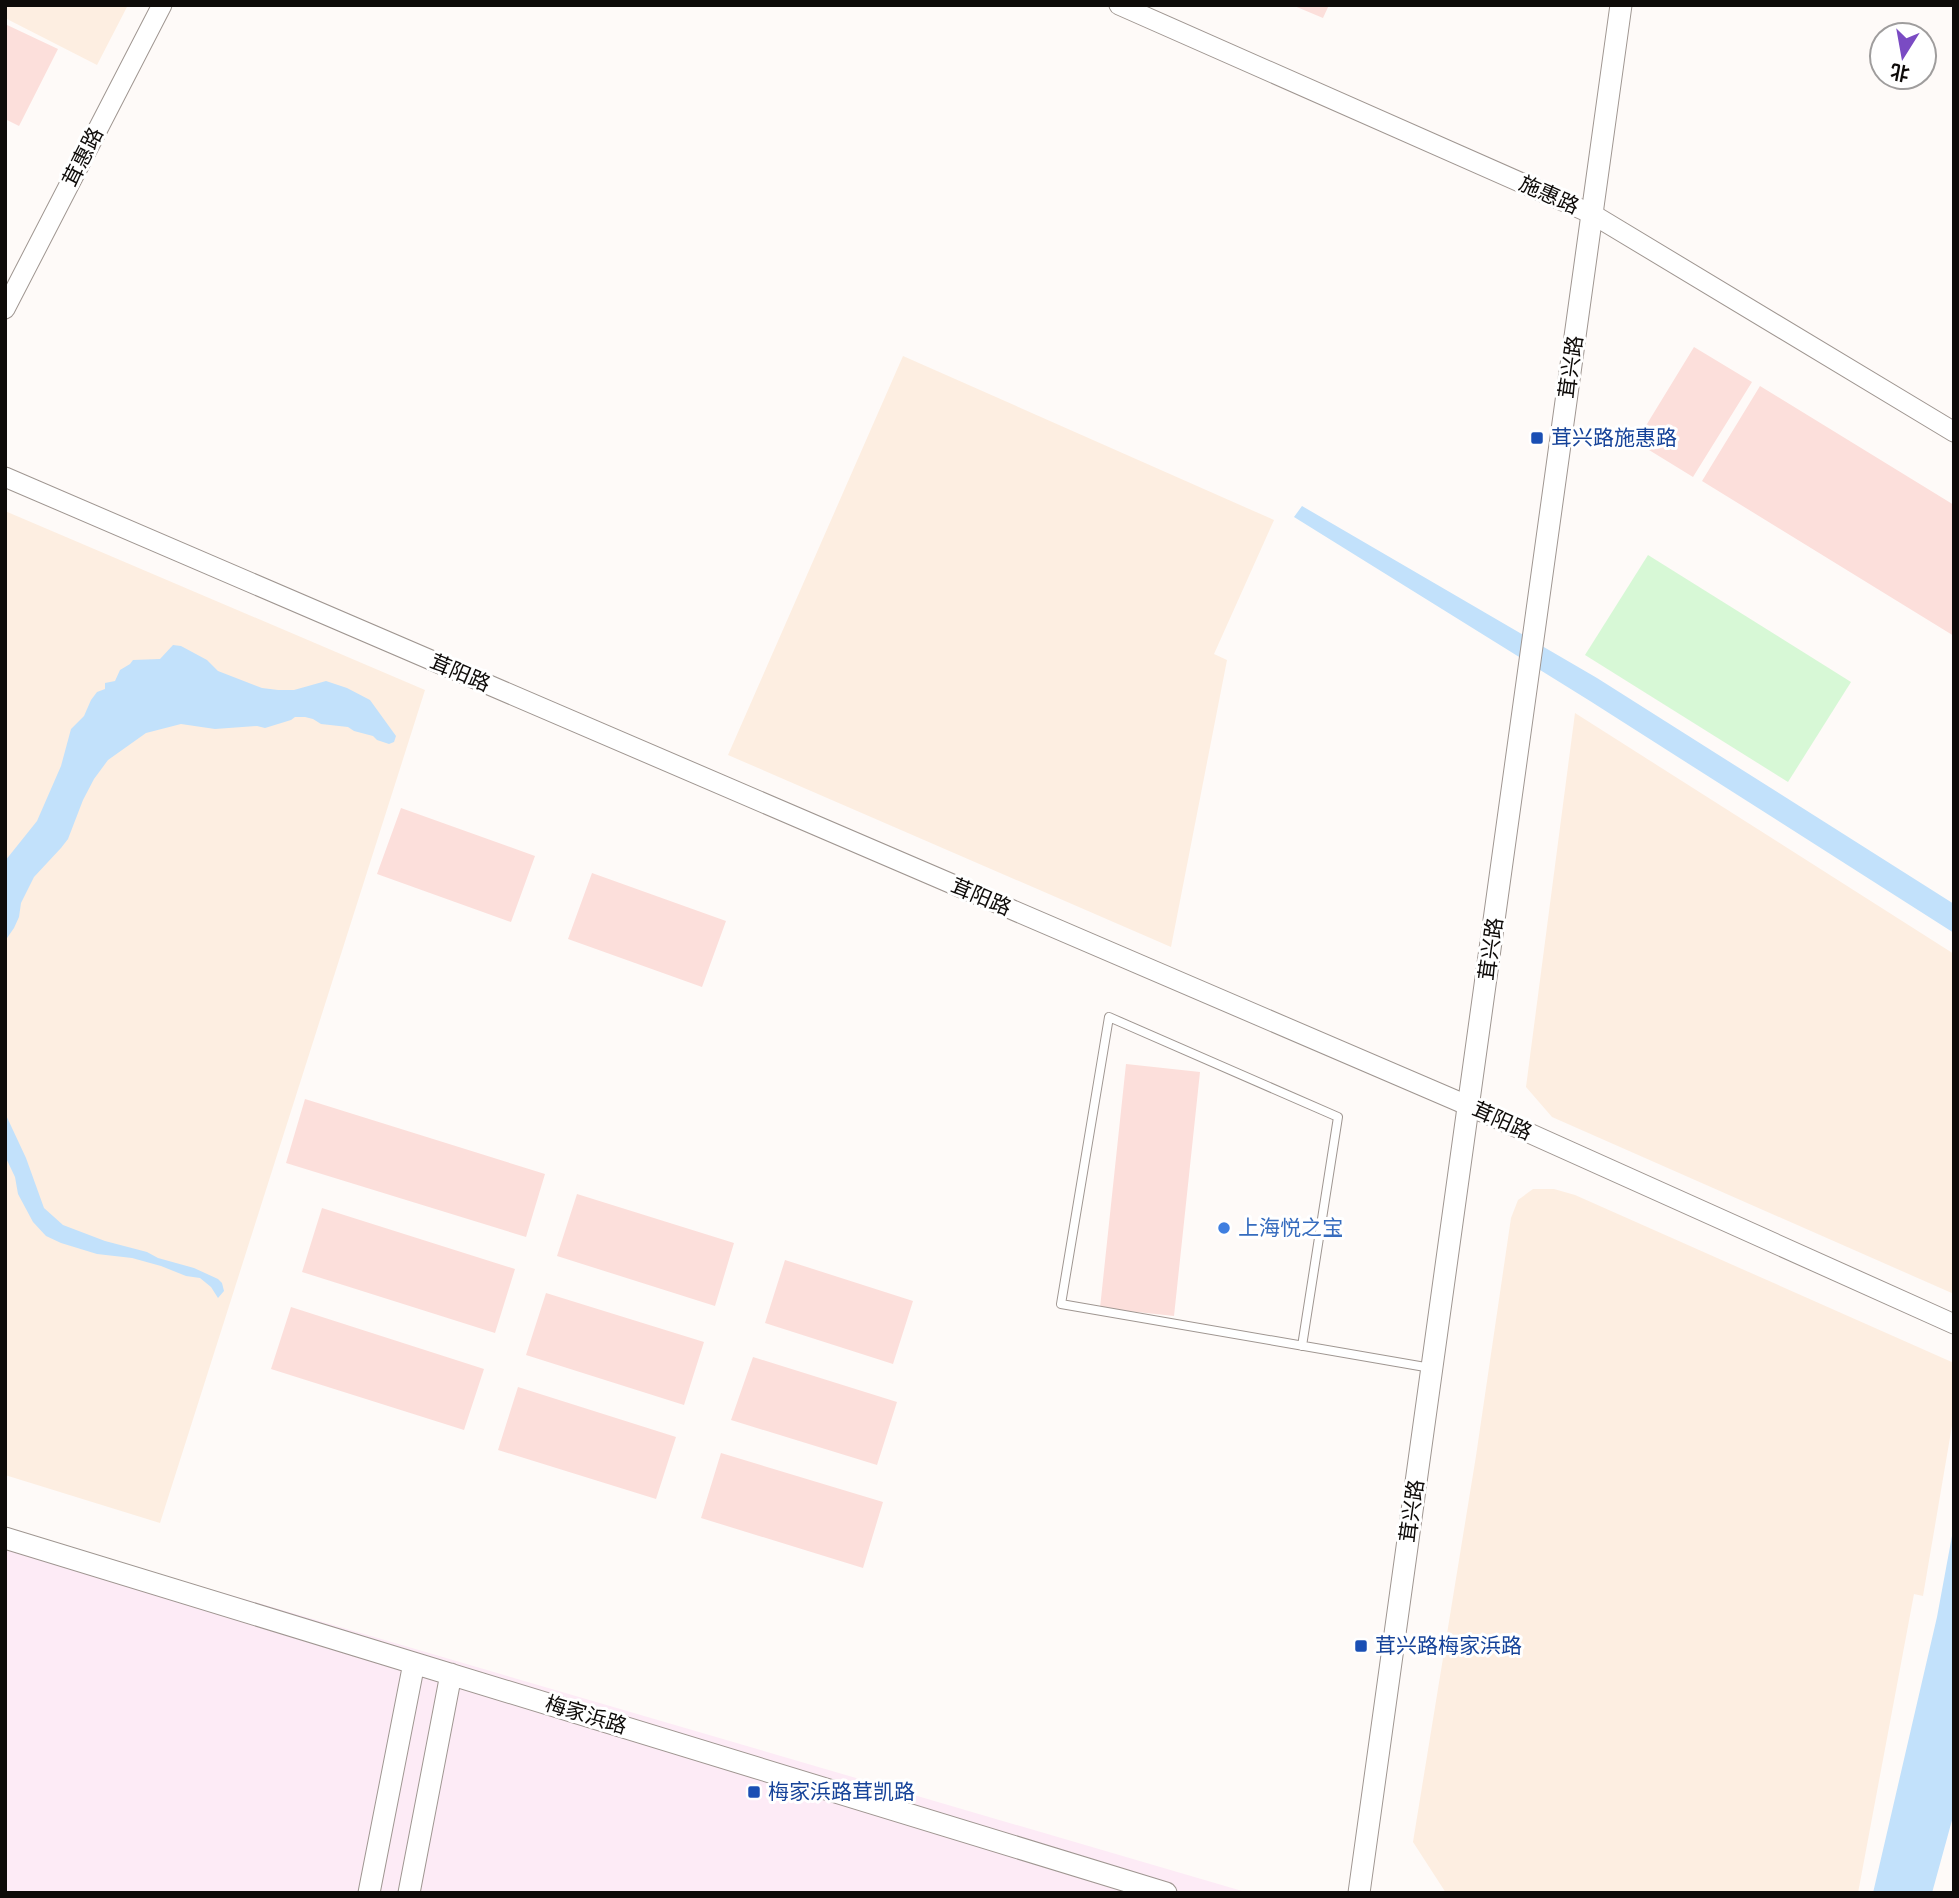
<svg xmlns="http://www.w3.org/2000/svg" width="1959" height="1898" font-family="'DM Sans','Noto Sans SC',sans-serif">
<rect width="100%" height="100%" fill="#fefaf8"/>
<path fill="#fdebf6" d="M 5,1529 L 1249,1893 L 5,1893 Z"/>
<path fill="#fdeee1" d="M 5,5 L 128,5 L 97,65 L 5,18 Z
M 903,356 L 1274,520 L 1214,654 L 1227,660 L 1171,947 L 728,755 Z
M 5,511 L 425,690 L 160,1523 L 5,1475 Z
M 1575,713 L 1954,954 L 1954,1294 L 1552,1117 L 1526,1087 Z
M 1533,1189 L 1554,1189 L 1575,1195 L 1954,1363 L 1954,1414 L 1923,1596 L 1914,1594 L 1858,1893 L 1446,1893 L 1413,1842 L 1476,1456 L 1511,1218 L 1518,1200 Z"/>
<path fill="#d7f8d6" d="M 1648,555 L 1851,682 L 1788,782 L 1585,655 Z"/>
<path fill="#c2e1fb" d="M 1302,506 L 1597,678 L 1954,904 L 1954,933 L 1590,701 L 1294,517 Z
M 173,645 L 181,646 L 207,660 L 218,671 L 262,688 L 278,690 L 294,690 L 326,681 L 347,688 L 370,700 L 396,736 L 394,742 L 389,744 L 377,740 L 373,736 L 354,731 L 348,727 L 321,724 L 313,719 L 305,717 L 295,717 L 291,720 L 265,728 L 257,726 L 215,729 L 181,724 L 146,733 L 108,760 L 94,779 L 83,800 L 68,839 L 61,848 L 34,877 L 21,903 L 19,917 L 14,928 L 5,941 L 5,861 L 37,821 L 61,766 L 71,729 L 84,716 L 91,700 L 97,692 L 105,689 L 105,683 L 115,681 L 120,670 L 130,664 L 133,660 L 160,659 Z
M 5,1113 L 26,1158 L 44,1208 L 63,1225 L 105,1241 L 147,1252 L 158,1258 L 194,1268 L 218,1279 L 222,1283 L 224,1291 L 218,1298 L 211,1287 L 200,1278 L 186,1276 L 161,1266 L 132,1258 L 97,1254 L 61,1243 L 46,1236 L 33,1222 L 18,1194 L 15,1177 L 5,1156 Z
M 1954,1525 L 1954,1813 L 1932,1893 L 1873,1893 L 1937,1617 Z"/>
<path fill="#fcdfdb" d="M 1292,5 L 1329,5 L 1323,18 Z
M 5,24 L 58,49 L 19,126 L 5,119 Z
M 1694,347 L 1752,382 L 1693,477 L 1636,442 Z
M 1760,386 L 1954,505 L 1954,636 L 1702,481 Z
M 401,808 L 535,856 L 511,922 L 377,874 Z
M 592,873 L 726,921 L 702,987 L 568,939 Z
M 1126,1064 L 1200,1072 L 1174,1316 L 1100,1308 Z
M 305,1099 L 545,1174 L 526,1237 L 286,1163 Z
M 577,1194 L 734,1243 L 715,1306 L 557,1256 Z
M 322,1208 L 515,1269 L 495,1333 L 302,1272 Z
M 785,1260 L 913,1301 L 893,1364 L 765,1323 Z
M 546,1293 L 704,1342 L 684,1405 L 526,1355 Z
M 291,1307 L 484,1369 L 464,1430 L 271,1369 Z
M 753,1357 L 897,1402 L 877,1465 L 731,1420 Z
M 518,1387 L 676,1437 L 656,1499 L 498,1450 Z
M 721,1453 L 883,1502 L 863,1568 L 701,1518 Z"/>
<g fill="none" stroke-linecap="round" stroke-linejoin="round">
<defs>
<path id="service" d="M 1302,1346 L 1338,1117 L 1109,1017 L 1061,1304 L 1431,1368"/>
<path id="tertiary" d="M 1119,5 L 1592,214 L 1954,432
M 5,309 L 162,5
M 5,477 L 1469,1106 L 1954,1324"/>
<path id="secondary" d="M 5,1538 L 1166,1893
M 369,1893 L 414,1663
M 409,1893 L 451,1674
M 1359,1893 L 1621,5"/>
</defs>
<use href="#service" stroke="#9f9691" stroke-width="10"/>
<use href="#tertiary" stroke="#9f9691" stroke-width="21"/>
<use href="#secondary" stroke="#9f9691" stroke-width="23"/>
<use href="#service" stroke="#fff" stroke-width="8"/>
<use href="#tertiary" stroke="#fff" stroke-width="19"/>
<use href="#secondary" stroke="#fff" stroke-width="21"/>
</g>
<g fill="#1a4fb4" stroke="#fff" stroke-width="2.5">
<rect x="1530" y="431" width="14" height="14" rx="3.5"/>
<rect x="1354" y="1639" width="14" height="14" rx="3.5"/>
<rect x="747" y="1785" width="14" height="14" rx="3.5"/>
</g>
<circle fill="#3f7fe0" stroke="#fff" stroke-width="2.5" cx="1224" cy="1228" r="7"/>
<g text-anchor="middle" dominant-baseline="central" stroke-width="6" stroke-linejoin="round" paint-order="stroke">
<g font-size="21" fill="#0e0b09" stroke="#fff">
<text transform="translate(83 157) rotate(-63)">茸惠路</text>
<text transform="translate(1549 195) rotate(24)">施惠路</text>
<text transform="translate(1571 367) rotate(-82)">茸兴路</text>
<text transform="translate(460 673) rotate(23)">茸阳路</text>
<text transform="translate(981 897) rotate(23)">茸阳路</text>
<text transform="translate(1491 949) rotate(-82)">茸兴路</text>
<text transform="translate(1502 1121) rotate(24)">茸阳路</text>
<text transform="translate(1412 1511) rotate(-82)">茸兴路</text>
<text transform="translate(586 1715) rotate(17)">梅家浜路</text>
</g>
<g font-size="21" fill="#164399" stroke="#fff" text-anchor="start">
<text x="1551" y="438">茸兴路施惠路</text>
<text x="1375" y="1646">茸兴路梅家浜路</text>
<text x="768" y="1792">梅家浜路茸凯路</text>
</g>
<g font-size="21" fill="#366cbe" stroke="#fff" text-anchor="start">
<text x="1238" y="1228">上海悦之宝</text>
</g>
</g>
<rect width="1959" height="1898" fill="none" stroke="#0e0b09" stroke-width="14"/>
<g transform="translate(1903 56) rotate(191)"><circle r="33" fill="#ffffff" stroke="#9f9d9d" stroke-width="2"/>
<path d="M0-5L12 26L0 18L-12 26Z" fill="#7a4bc3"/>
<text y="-10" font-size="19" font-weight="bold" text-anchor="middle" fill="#0e0b09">北</text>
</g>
</svg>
